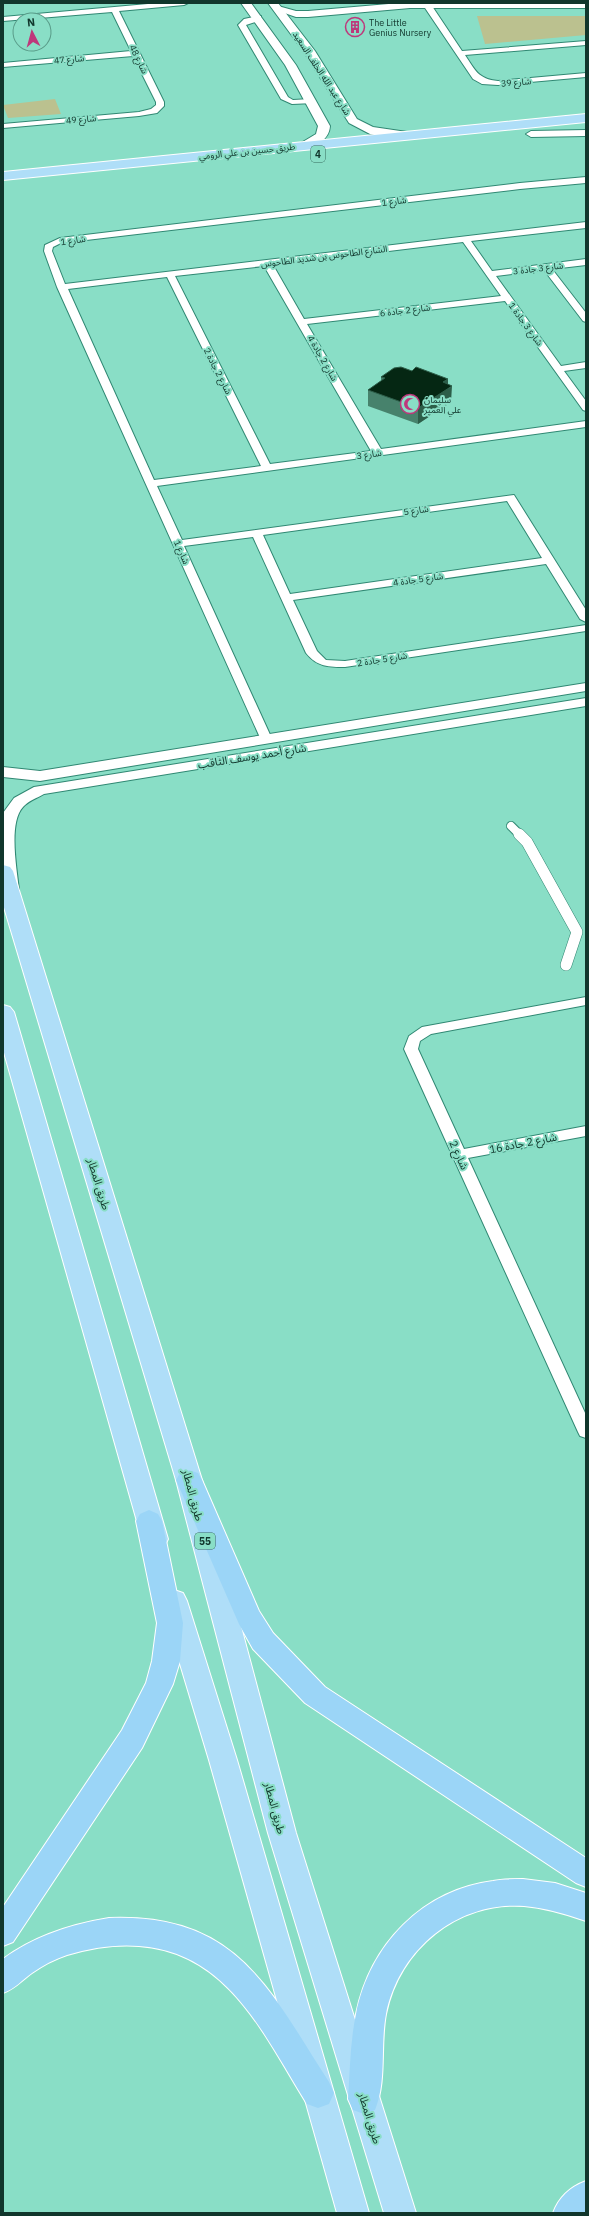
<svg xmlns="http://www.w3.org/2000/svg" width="589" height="2216" font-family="'IBM Plex Sans','Noto Sans Arabic',sans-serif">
<rect width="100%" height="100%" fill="#89dec6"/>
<path fill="#bbc18f" d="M 477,16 L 586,16 L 586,35 L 485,44 Z
M 55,99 L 61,114 L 8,118 L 3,105 Z"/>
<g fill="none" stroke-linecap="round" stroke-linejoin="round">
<defs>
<path id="pedestrian-far1" d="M 511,826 L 520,835"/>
<path id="pedestrian" d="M 519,834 L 527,842 L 577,932 L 566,965"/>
<path id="minor" d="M 159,3 L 188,3 L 184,5 L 119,11 L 164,102 L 164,106 L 157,113 L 139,116 L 3,128 L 3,124 L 139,112 L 151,109 L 156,105 L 156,102 L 133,56 L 3,67 L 3,63 L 131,51 L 112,12 L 3,21 L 3,17 Z
M 424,3 L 430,3 L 462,51 L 586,41 L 586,45 L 465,55 C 475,70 478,79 498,81 L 586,73 L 586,77 L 498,85 L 482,84 L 473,79 L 423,5 Z
M 258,16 L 261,16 L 261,20 L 246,25 L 288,97 L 293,100 L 311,99 L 314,99 L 314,103 L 292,104 L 281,99 L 238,25 L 244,19 Z
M 586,177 L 586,183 L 520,189 L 61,243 L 53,247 L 52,251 L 65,284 L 586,222 L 586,228 L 471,241 L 492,271 L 586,259 L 586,265 L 552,269 L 586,313 L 586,322 L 583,321 L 544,270 L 496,276 L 561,366 L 586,362 L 586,368 L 564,371 L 586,401 L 586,411 L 583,410 L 505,301 L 307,324 L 381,449 L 586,421 L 586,427 L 157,486 L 182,540 L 514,495 L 586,610 L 586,622 L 580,619 L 546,564 L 293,600 L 317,651 L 326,660 L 345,661 L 586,625 L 586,631 L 345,667 C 329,667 317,667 306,653 L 253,537 L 184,546 L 272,739 L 270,742 L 262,742 L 57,287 L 44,251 L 45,245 L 60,238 L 520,183 ZM 463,242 L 501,296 L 304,319 L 273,265 ZM 264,266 L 371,451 L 270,464 L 175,276 ZM 167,277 L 261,466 L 154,480 L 68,289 ZM 507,501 L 542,558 L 290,594 L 263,535 Z
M 586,997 L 586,1005 L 431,1034 L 420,1041 L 418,1049 L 464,1149 L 586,1126 L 586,1136 L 468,1158 L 586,1415 L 586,1438 L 580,1436 L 578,1432 L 404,1049 L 409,1036 L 422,1027 Z"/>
<path id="tertiary" d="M 400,3 L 586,3 L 586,8 L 410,8 L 308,17 L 296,17 L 273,9 L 278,6 L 296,11 L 308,11 Z
M 586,130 L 586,136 L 531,137 L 526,134 L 531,131 Z
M 586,683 L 586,691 L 40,781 L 3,777 L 3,767 L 40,771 Z
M 586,698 L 586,706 L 44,794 C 37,798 28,801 23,807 C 8,823 17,870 19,890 L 17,894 L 5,894 L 3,890 L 3,813 L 14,798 L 34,787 Z"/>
<path id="secondary" d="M 241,3 L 251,3 L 296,65 L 330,126 C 329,141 315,146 302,150 L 296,146 L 316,134 L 318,126 L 285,65 Z
M 268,3 L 278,3 L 315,51 L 357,119 L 373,127 L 407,132 L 409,135 L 407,138 L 370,134 L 349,123 L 304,52 Z"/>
<path id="trunk" d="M 586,114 L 586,122 L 3,180 L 3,172 Z
M 3,865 L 10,867 L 13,871 L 202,1480 L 296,1833 L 416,2213 L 384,2213 L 268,1833 L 176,1480 L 3,904 Z
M 3,1005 L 10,1007 L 14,1012 L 168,1539 L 164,1547 L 155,1550 L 146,1547 L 142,1539 L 3,1049 Z
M 174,1590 L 183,1593 L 187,1601 L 237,1760 L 369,2213 L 337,2213 L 209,1760 L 161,1601 L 165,1593 Z"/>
<path id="motorway" d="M 189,1470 L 198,1473 L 202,1480 L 259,1611 L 273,1633 L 325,1687 L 586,1858 L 586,1887 L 576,1883 L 305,1703 L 253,1649 L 239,1624 L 176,1480 L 180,1473 Z
M 149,1510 L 158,1514 L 162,1521 L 183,1623 L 180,1661 L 173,1684 L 142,1748 L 13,1942 L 3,1946 L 3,1907 L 122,1730 L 146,1683 L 152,1661 L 157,1623 L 136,1521 L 140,1514 Z
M 523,1879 L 555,1883 L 586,1893 L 586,1921 C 566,1914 546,1908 524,1906 C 458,1901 399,1949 386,2014 C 380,2045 387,2081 375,2110 L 364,2114 L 353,2110 L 348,2099 C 350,2071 350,2042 356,2014 C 370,1945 422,1890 493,1881 C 503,1879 513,1879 523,1879 Z
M 109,1918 C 237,1913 269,1989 329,2082 L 334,2093 L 329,2104 L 318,2108 L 307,2104 C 265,2037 229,1952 139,1946 C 115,1944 91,1948 67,1955 C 55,1959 43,1965 32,1973 C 22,1980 15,1989 3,1993 L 3,1959 C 34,1936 72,1924 109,1918 Z
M 586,2181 L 586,2213 L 553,2213 C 559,2197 570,2187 586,2181 Z"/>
</defs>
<use href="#pedestrian-far1" stroke="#308873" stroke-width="10"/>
<use href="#pedestrian" stroke="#308873" stroke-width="12"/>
<use href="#minor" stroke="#308873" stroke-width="2"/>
<use href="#tertiary" stroke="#308873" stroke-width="2"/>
<use href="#secondary" stroke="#308873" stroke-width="2"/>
<use href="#trunk" stroke="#fff" stroke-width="2"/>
<use href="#motorway" stroke="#fff" stroke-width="2"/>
<use href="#pedestrian-far1" stroke="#fff" stroke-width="8"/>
<use href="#pedestrian" stroke="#fff" stroke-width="11"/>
<use href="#minor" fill="#fff" fill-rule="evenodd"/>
<use href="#tertiary" fill="#fff" fill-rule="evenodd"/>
<use href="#secondary" fill="#fff" fill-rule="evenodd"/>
<use href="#trunk" fill="#afdef8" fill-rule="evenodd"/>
<use href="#motorway" fill="#9bd5f7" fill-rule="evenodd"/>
</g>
<path fill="#47826c" d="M 412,371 L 448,384 L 451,402 L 418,424 L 368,406 L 368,390 L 381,381 L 381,377 Z"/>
<path fill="#2d5e49" d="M 448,379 L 448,389 L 452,386 L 451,402 L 418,424 L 418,408 L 443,382 Z"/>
<path fill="#052713" stroke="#2d5e49" d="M 401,367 L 412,371 L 416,367 L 448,379 L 443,382 L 452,386 L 418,408 L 368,390 L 385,378 L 381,377 L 394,368 Z"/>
<defs>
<symbol id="building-ring" viewBox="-11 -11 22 22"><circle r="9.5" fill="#89dec6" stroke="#be387b" stroke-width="1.5"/><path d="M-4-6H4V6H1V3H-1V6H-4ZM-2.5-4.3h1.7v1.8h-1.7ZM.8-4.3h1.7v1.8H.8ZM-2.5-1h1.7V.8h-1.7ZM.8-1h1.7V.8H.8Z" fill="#be387b"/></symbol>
<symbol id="mosque-ring" viewBox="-11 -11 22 22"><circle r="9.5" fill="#89dec6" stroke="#be387b" stroke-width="1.5"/><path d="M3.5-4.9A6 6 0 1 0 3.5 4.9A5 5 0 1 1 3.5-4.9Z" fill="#be387b"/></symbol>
</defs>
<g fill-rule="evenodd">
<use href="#building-ring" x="344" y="16" width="22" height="22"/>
<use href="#mosque-ring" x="399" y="393" width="22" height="22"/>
</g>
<g text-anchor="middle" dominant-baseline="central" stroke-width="4" stroke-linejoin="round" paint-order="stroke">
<g font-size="9" fill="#11362c" stroke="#89dec6" text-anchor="start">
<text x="369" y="22">The Little<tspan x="369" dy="10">Genius Nursery</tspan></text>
<text x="424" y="399">سليمان<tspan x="424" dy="10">علي العمير</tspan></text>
</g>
<g font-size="9" fill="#11362c" stroke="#89dec6">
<text transform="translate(69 59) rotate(-5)">شارع 47</text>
<text transform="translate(139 59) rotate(64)">شارع 48</text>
<text transform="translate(322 73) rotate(57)">شارع عبد الله الخلف السعيد</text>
<text transform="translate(516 82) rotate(-5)">شارع 39</text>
<text transform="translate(81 119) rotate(-5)">شارع 49</text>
<text transform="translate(247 151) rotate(-6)">طريق حسين بن علي الرومي</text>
<text transform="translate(394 201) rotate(-7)">شارع 1</text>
<text transform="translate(73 240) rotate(-8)">شارع 1</text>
<text transform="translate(324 256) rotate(-7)">الشارع الطاحوس بن شديد الطاحوس</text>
<text transform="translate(538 268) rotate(-7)">شارع 3 جادة 3</text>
<text transform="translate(405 310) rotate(-7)">شارع 2 جادة 6</text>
<text transform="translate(526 324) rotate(54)">شارع 3 جادة 1</text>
<text transform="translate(323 358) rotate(60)">شارع 2 جادة 4</text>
<text transform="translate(218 371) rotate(63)">شارع 2 جادة 2</text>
<text transform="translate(369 454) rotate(-8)">شارع 3</text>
<text transform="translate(416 510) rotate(-8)">شارع 5</text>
<text transform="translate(182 552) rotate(66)">شارع 1</text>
<text transform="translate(418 579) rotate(-8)">شارع 5 جادة 4</text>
<text transform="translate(382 659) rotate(-9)">شارع 5 جادة 2</text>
</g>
<g fill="#89dec6" stroke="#35685a" stroke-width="1">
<rect x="311" y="146" width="14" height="16" rx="3"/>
<rect x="195" y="1533" width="20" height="16" rx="3"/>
</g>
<g font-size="10" font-weight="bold" fill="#11362c">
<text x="318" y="154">4</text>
<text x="205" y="1541">55</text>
</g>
<g font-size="11" fill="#11362c" stroke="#89dec6">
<text transform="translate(252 756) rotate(-9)">شارع أحمد يوسف الثاقب</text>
<text transform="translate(523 1143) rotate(-11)">شارع 2 جادة 16</text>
<text transform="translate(459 1155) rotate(65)">شارع 2</text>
<text transform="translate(99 1184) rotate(73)">طريق المطار</text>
<text transform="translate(193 1495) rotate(75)">طريق المطار</text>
<text transform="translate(275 1808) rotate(75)">طريق المطار</text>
<text transform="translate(370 2118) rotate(73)">طريق المطار</text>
</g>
</g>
<rect width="589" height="2216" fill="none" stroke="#11362c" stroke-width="8"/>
<g transform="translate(32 32) rotate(354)"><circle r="19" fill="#89dec6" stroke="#599b88"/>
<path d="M0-3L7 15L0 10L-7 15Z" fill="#be387b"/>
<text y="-6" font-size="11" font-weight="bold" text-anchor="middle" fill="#11362c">N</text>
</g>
</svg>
